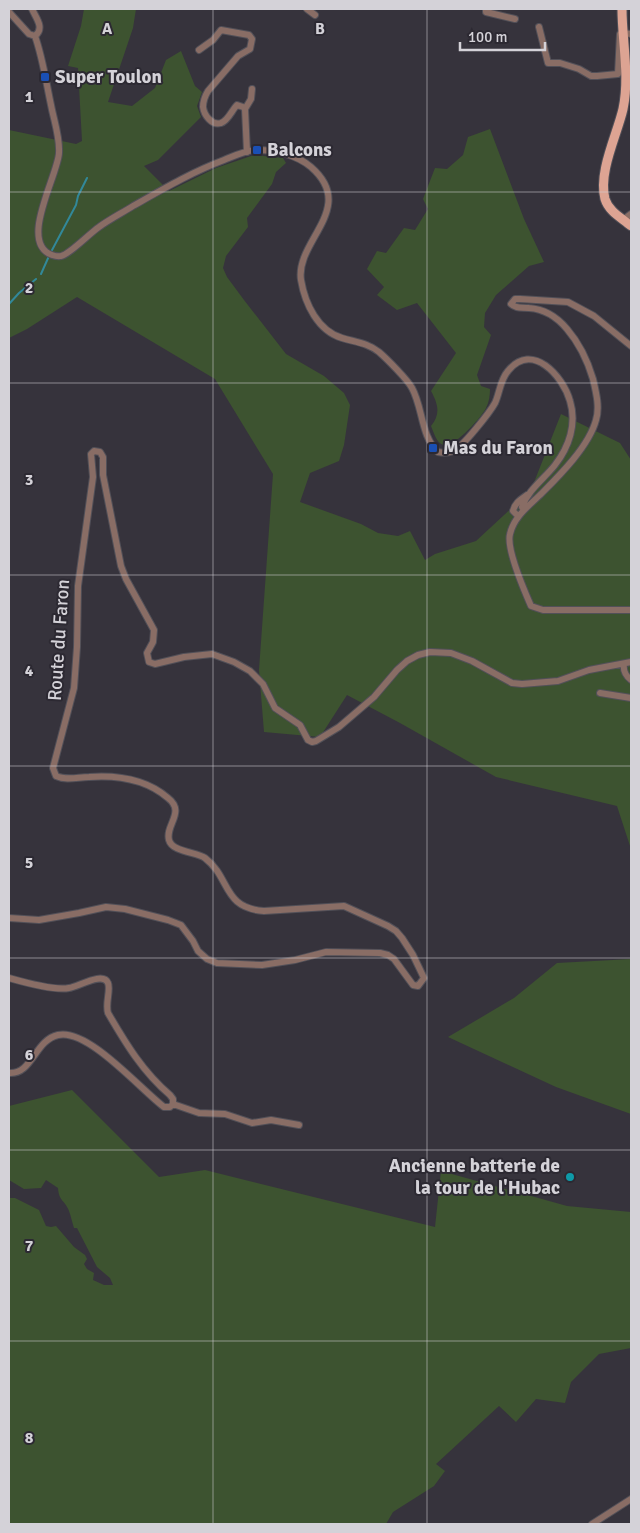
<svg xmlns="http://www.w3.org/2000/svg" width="640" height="1533" font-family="Signika,sans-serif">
<rect width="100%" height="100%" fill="#36333c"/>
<path fill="#3d5330" d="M 84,9 L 136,9 L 133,28 L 108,102 L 132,106 L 155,88 L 166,60 L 181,51 L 195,86 L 202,92 L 197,106 L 201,117 L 158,160 L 144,166 L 169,191 L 216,168 L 254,155 L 283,158 L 286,163 L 276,172 L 272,184 L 247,218 L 248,227 L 226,256 L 223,268 L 227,277 L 244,300 L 286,354 L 324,376 L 344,393 L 350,405 L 344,445 L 339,461 L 310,473 L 300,502 L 361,524 L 378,533 L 398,536 L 410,531 L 425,560 L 435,554 L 476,541 L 531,490 L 561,414 L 620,443 L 631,460 L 631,849 L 617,806 L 496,777 L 400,723 L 347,695 L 320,737 L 264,732 L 259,670 L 273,474 L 215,379 L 77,297 L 27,329 L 9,338 L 9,130 L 76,144 L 82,141 L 78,68 L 68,66 L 81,26 Z
M 490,129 L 524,219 L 544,262 L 529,266 L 496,295 L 485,313 L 484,327 L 491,335 L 477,375 L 481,386 L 490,389 C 490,396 489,402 486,408 C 482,417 453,449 443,445 C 436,442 434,433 431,426 C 441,414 438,404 431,391 L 456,353 L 417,303 L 397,310 L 377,295 L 384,287 L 367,269 L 377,251 L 386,253 L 404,228 L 415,230 L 428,209 L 423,199 L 435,168 L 447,169 L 463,155 L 468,137 Z
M 631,959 L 631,1114 L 556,1087 L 448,1037 L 514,998 L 557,963 Z
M 72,1090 L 159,1177 L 205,1170 L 435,1227 L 441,1171 L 567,1206 L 631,1212 L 631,1348 L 599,1354 L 571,1382 L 565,1403 L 536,1399 L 516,1422 L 499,1406 L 436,1464 L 445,1471 L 434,1486 L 393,1512 L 386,1524 L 9,1524 L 9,1198 L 15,1198 L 39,1210 L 46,1226 L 51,1227 L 56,1226 L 74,1247 L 85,1255 L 87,1259 L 84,1264 L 87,1269 L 94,1273 L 93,1280 L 104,1285 L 113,1285 L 110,1278 L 97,1267 L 77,1228 L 74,1228 C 72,1222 71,1216 69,1211 C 65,1200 59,1202 58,1188 L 46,1180 L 41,1188 L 24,1189 L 9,1180 L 9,1106 Z"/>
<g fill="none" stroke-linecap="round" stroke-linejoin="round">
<path stroke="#328899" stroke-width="2" d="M 51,252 L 76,205 L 78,196 L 87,178
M 41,274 L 49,256
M 9,304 L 19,293 L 36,279"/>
<defs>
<path id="minor" d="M 32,9 C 36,18 45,28 35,36
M 307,9 L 315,15
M 486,9 L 486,12 L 515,19
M 9,12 L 29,34 L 35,36
M 539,27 L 548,63 L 560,63 L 579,69 L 591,76 L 597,76 L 618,74 L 620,34 L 623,33 L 631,34
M 35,36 C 43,59 46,82 51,105 C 54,121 60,137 59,153 C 58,175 18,243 52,255 C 55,256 58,257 61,256 C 69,255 90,233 99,227 C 110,219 122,213 133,206 C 163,189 192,172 224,160 C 234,156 246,150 257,150 C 276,150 297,155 311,167 C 358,208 295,241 301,280 C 305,304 318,331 342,338 C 355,342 368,343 379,352 C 387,359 407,379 412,388 C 423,408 421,437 438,452 C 443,453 448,453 453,451 C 462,448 490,412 495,403 C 500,392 500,380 508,371 C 532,341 563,376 570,401 C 577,424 569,447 555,465 C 544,479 528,490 522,507 L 524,510
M 199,50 L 213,40 L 221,30 L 249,35 L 252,39 L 250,49 L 238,56 L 208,91 C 205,96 203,101 203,107 C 204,115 212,126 221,123 C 228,121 232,110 237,105 L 243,107 L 245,109
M 247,152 L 245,109 L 251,99 L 252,89
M 623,220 L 631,214
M 631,346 L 594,316 L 568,302 L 520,299 L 515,299 L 511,304 C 516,309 522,307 529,308 C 544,309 557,317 567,329 C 579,343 588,362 593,379 C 596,392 600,407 596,420 C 589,446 560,475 542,493 C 530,505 514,516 510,534 C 506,549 524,590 531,606 L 543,610 L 631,610
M 518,516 L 513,511 C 515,503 520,500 527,495
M 624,664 C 623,670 626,676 631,680
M 600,693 L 631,698
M 9,918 L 39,920 L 79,913 L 106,907 L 125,909 L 168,920 L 181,925 L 193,941 L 198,951 L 207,959 L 217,963 L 262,965 L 295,960 L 326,952 L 380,953 L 388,955 L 394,959 L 413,985 L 418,986 L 424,978 L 413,955 L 402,938 L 396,931 L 388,926 L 344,906 L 264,911 C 222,908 231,878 205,858 C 197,852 172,852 169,840 C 165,825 186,812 168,798 C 146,779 117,775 89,777 C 78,777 67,781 56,776 L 53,768 L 74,688 L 77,647 L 78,586 L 93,477 L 91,454 L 94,451 L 100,452 L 103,457 L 103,475 L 121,566 L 126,579 L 154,630 L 153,642 L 147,653 L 149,662 L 155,664 L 184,657 L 212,654 L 234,662 L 250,671 L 263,684 L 275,708 L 300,725 L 308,740 L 312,742 L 316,741 L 339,727 L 374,697 L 397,670 L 407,661 L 418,655 L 430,652 L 451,653 L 472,661 L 512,683 L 522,684 L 558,681 L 589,670 L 631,662
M 9,978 C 23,982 55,991 69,988 C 78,987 103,971 108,983 C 111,990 105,1003 108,1013 C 126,1044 143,1072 170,1095 L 173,1099 L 173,1104 L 170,1107 L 164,1107 C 140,1089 88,1028 58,1035 C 35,1040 32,1075 9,1073
M 173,1104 L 199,1113 L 225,1114 L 252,1123 L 271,1120 L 299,1125
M 592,1524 L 631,1499"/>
<path id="major" d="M 622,9 C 622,41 630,76 623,109 C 617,135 598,172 605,199 C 609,212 622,218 631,226"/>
</defs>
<use href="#minor" stroke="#525058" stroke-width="8"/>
<use href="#major" stroke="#525058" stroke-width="11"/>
<use href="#minor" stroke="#896d65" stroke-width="6"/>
<use href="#major" stroke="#dda493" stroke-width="9"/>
</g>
<path fill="none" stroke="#d4d2d8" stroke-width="1" stroke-opacity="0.55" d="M 213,9 L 213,1524M 427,9 L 427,1524M 9,192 L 631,192M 9,383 L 631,383M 9,575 L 631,575M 9,766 L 631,766M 9,958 L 631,958M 9,1150 L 631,1150M 9,1341 L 631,1341"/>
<g fill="#1a4fb4" stroke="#2c2932" stroke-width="2">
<rect x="40" y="72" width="10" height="10" rx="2.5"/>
<rect x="252" y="145" width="10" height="10" rx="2.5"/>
<rect x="428" y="443" width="10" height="10" rx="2.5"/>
</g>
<circle fill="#0f9aa8" stroke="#2c2932" stroke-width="2" cx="570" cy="1177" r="5"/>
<g text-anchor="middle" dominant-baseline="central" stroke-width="4" stroke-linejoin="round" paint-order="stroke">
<g font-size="19" font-weight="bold" fill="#d4d2d8" stroke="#2c2932" text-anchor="start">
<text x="55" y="77">Super Toulon</text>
<text x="267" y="150">Balcons</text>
<text x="443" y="448">Mas du Faron</text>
<text x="560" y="1166" text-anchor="end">Ancienne batterie de<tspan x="560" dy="22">la tour de l'Hubac</tspan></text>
</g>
<g font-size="19" fill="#d4d2d8" stroke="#2c2932">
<text transform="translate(59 640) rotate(-86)">Route du Faron</text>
</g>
</g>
<g font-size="16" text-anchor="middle" font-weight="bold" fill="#d4d2d8" stroke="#2c2932" stroke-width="4" stroke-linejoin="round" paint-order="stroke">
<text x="107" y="34">A</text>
<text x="320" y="34">B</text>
<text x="29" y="102">1</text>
<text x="29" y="293">2</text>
<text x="29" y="485">3</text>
<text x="29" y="676">4</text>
<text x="29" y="868">5</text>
<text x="29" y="1060">6</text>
<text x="29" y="1251">7</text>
<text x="29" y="1443">8</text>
</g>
<rect width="640" height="1533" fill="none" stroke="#d4d2d8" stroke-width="20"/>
<path d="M460 42v8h85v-8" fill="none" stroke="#d4d2d8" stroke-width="2.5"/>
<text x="468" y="42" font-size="15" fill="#d4d2d8" stroke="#2c2932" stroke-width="4" paint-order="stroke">100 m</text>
</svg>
